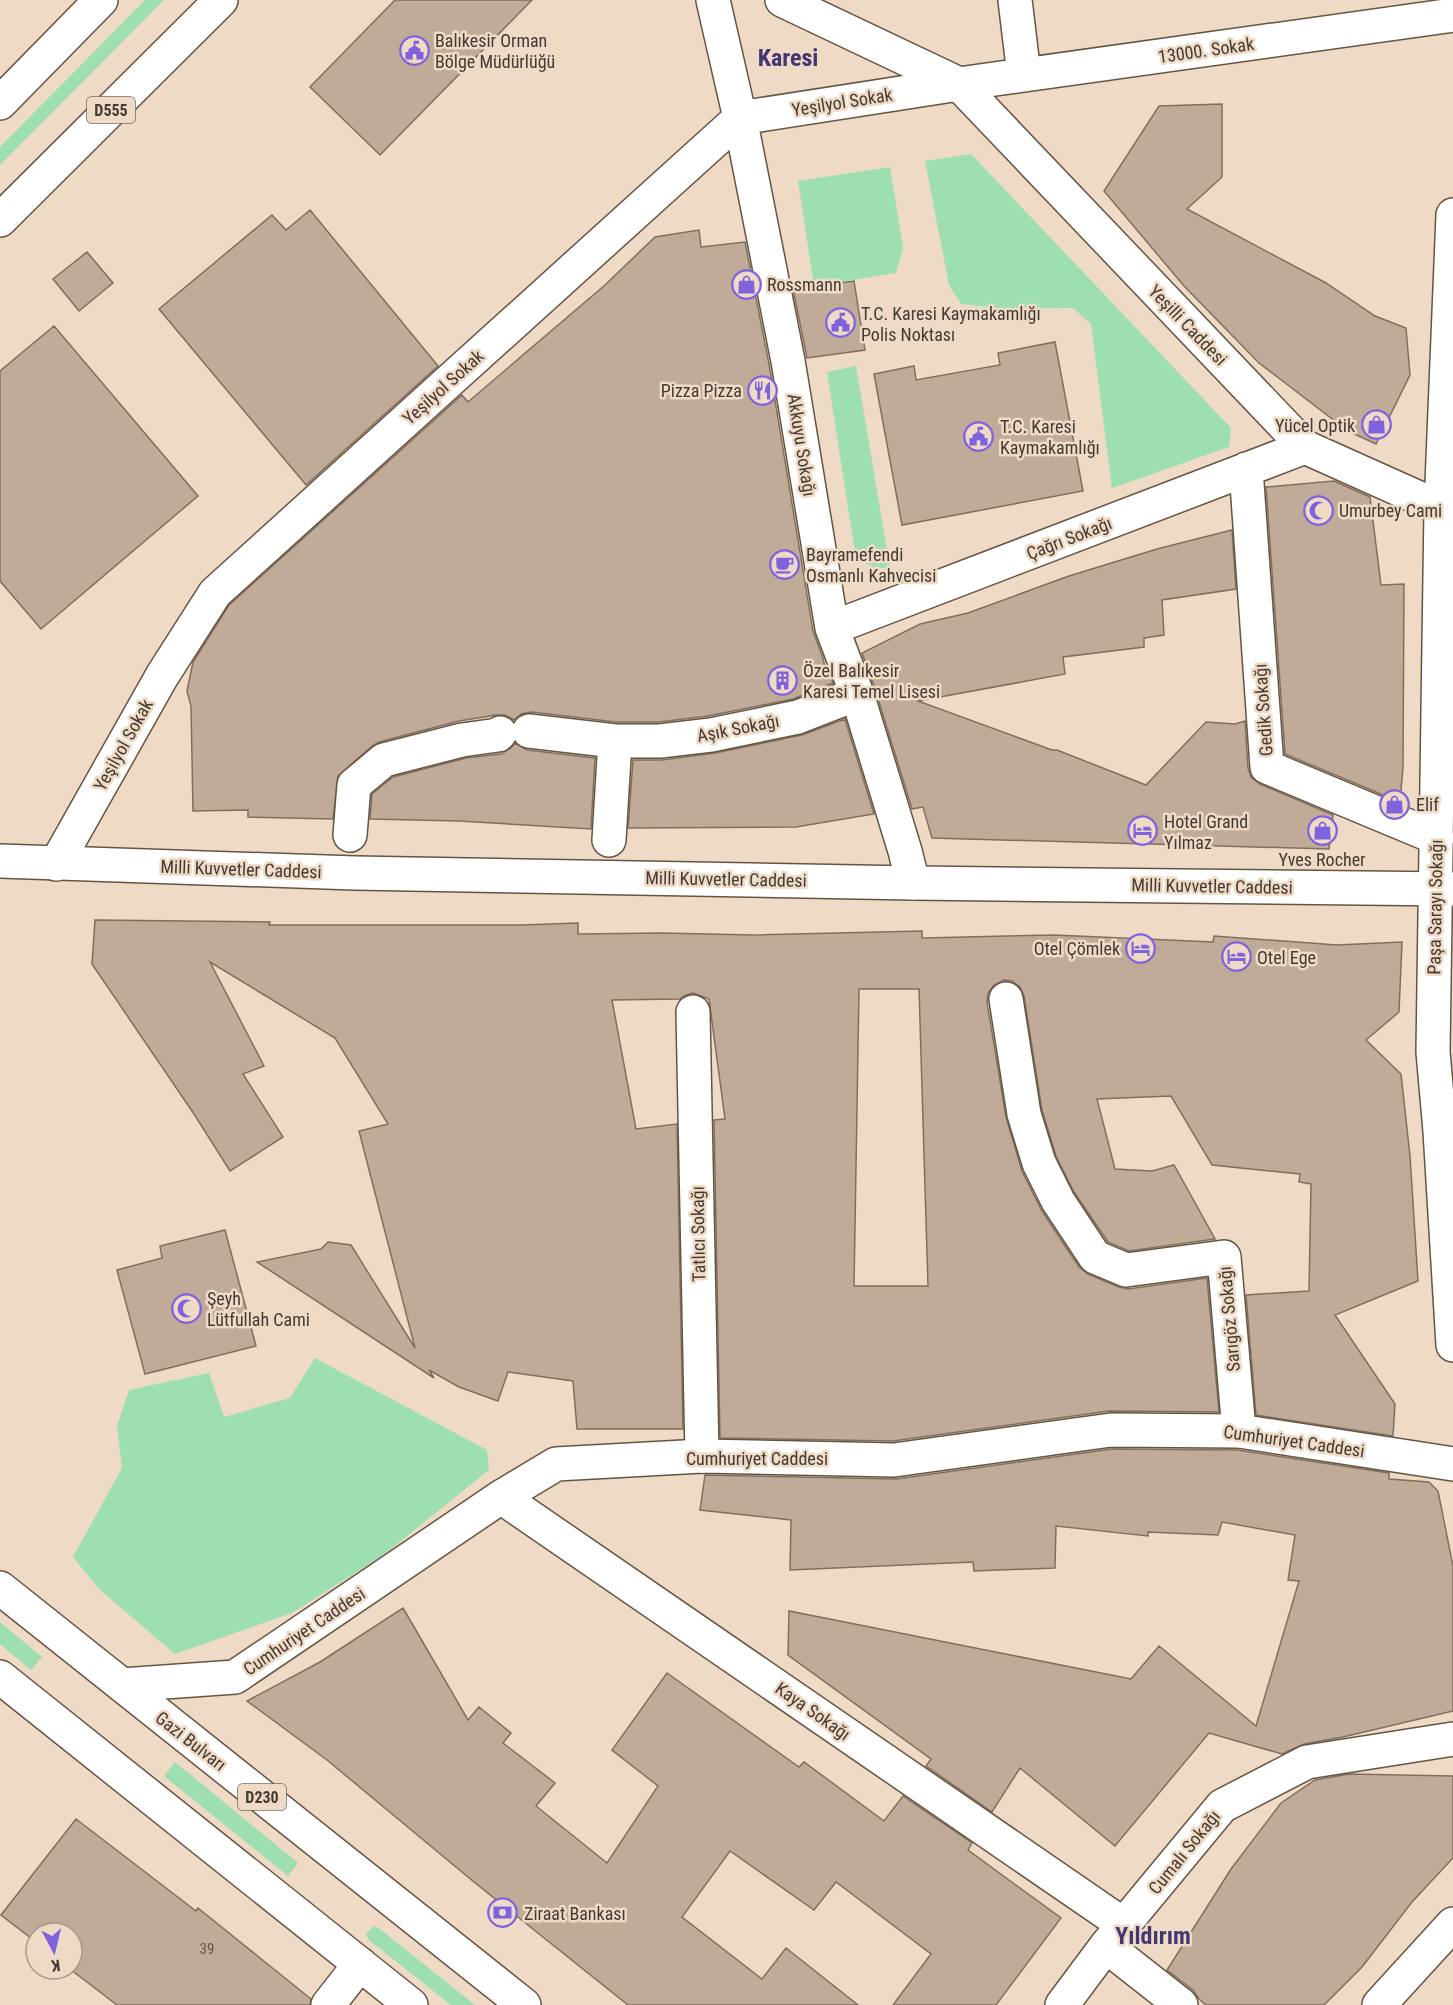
<svg xmlns="http://www.w3.org/2000/svg" width="1453" height="2005" font-family="'Roboto Condensed',sans-serif">
<rect width="100%" height="100%" fill="#efdac6"/>
<path fill="#9ddfb1" d="M 145,0 L 164,0 L 0,165 L 0,147 Z
M 971,154 L 1231,428 L 1229,447 L 1112,488 L 1091,324 L 1073,308 L 1006,309 L 961,304 L 949,285 L 925,161 Z
M 890,167 L 903,248 L 896,273 L 814,286 L 798,181 Z
M 856,366 L 890,568 L 875,568 L 856,559 L 827,372 Z
M 315,1358 L 487,1450 L 489,1470 L 386,1553 L 292,1613 L 175,1654 L 99,1589 L 73,1557 L 122,1468 L 117,1426 L 129,1390 L 209,1373 L 224,1417 L 290,1398 Z
M 0,1622 L 42,1657 L 31,1670 L 0,1644 Z
M 175,1762 L 298,1863 L 288,1876 L 164,1776 Z
M 374,1926 L 380,1929 L 475,2005 L 451,2005 L 369,1940 L 366,1934 Z"/>
<path fill="#bfab97" stroke="#816f5d" stroke-width="1.5" fill-rule="evenodd" d="M 395,0 L 532,0 L 380,155 L 310,87 Z
M 1222,104 L 1222,177 L 1187,209 L 1326,283 L 1375,316 L 1406,328 L 1410,375 L 1376,444 L 1348,431 L 1259,363 L 1184,286 L 1104,191 L 1159,106 Z
M 310,210 L 438,366 L 306,485 L 159,309 L 272,215 L 286,230 Z
M 699,230 L 701,247 L 745,242 L 769,364 L 813,631 L 823,658 L 826,672 L 828,670 L 833,683 L 793,699 L 708,716 L 659,722 L 616,722 L 531,712 L 521,714 L 514,720 L 505,715 L 496,715 L 459,721 L 379,742 L 372,746 L 338,776 L 333,819 L 248,817 L 248,810 L 193,811 L 191,706 L 187,691 L 193,662 L 229,605 L 462,395 L 468,402 L 605,285 L 655,237 Z
M 87,252 L 113,283 L 79,311 L 53,279 Z
M 854,281 L 865,350 L 807,358 L 793,289 Z
M 54,326 L 198,496 L 41,629 L 0,581 L 0,371 Z
M 1055,342 L 1083,491 L 902,525 L 874,374 L 914,366 L 916,380 L 1000,365 L 998,353 Z
M 1334,481 L 1370,497 L 1381,585 L 1404,584 L 1403,767 L 1400,802 L 1285,754 L 1266,487 Z
M 1232,530 L 1236,589 L 1162,600 L 1164,635 L 1144,638 L 1144,647 L 1063,657 L 1065,674 L 918,701 L 1052,750 L 1057,750 L 1146,785 L 1206,722 L 1235,724 L 1245,721 L 1248,768 L 1251,777 L 1260,784 L 1333,815 L 1329,849 L 932,838 L 923,807 L 912,809 L 875,689 L 862,653 L 920,624 L 968,613 L 1069,576 L 1157,549 Z
M 845,719 L 874,814 L 796,827 L 628,828 L 633,760 L 662,760 L 715,753 L 802,735 Z
M 515,743 L 527,750 L 595,758 L 591,829 L 459,821 L 370,819 L 372,794 L 393,777 L 466,758 L 501,754 L 511,748 Z
M 95,920 L 270,922 L 269,925 L 522,925 L 578,923 L 578,934 L 662,933 L 753,935 L 922,931 L 922,938 L 1054,935 L 1213,942 L 1214,936 L 1337,945 L 1402,942 L 1399,1012 L 1366,1040 L 1401,1074 L 1410,1156 L 1418,1281 L 1335,1315 L 1395,1404 L 1393,1436 L 1256,1415 L 1246,1295 L 1309,1291 L 1311,1184 L 1299,1182 L 1300,1174 L 1212,1165 L 1171,1096 L 1097,1099 L 1115,1169 L 1152,1171 L 1174,1165 L 1215,1239 L 1129,1251 L 1108,1242 L 1074,1192 L 1056,1156 L 1042,1110 L 1024,996 L 1020,987 L 1012,981 L 1004,980 L 994,985 L 988,993 L 987,1002 L 1006,1117 L 1022,1171 L 1042,1211 L 1079,1267 L 1088,1274 L 1119,1287 L 1128,1289 L 1207,1278 L 1219,1412 L 1109,1411 L 893,1441 L 720,1438 L 714,1120 L 725,1119 L 709,999 L 693,993 L 684,996 L 680,999 L 612,1000 L 636,1129 L 677,1124 L 683,1429 L 577,1429 L 573,1381 L 508,1372 L 498,1401 L 459,1387 L 429,1370 L 434,1378 L 257,1262 L 321,1249 L 328,1242 L 351,1245 L 415,1348 L 359,1131 L 388,1124 L 335,1038 L 210,962 L 264,1066 L 243,1074 L 283,1137 L 230,1171 L 194,1114 L 92,964 ZM 859,989 L 919,989 L 928,1286 L 854,1286 Z
M 225,1230 L 256,1346 L 145,1374 L 117,1270 L 162,1258 L 160,1246 Z
M 1112,1449 L 1237,1450 L 1389,1473 L 1389,1479 L 1429,1482 L 1438,1491 L 1453,1566 L 1453,1711 L 1343,1737 L 1304,1744 L 1282,1754 L 1209,1733 L 1115,1846 L 1020,1768 L 992,1812 L 926,1766 L 931,1759 L 788,1655 L 789,1611 L 1131,1679 L 1159,1646 L 1256,1726 L 1299,1581 L 1288,1580 L 1295,1535 L 1222,1522 L 1218,1535 L 1148,1532 L 1148,1536 L 1056,1526 L 1055,1568 L 974,1571 L 973,1562 L 790,1570 L 791,1520 L 700,1510 L 705,1475 L 896,1479 Z
M 403,1608 L 468,1720 L 479,1707 L 511,1733 L 503,1743 L 555,1783 L 536,1806 L 607,1863 L 658,1786 L 612,1750 L 667,1673 L 799,1767 L 804,1762 L 884,1821 L 903,1796 L 972,1843 L 968,1850 L 1061,1918 L 996,2005 L 893,2005 L 931,1954 L 836,1882 L 814,1910 L 730,1851 L 682,1917 L 762,1979 L 786,1948 L 858,2005 L 628,2005 L 474,1882 L 327,1760 L 247,1701 L 320,1662 Z
M 1349,1774 L 1453,1776 L 1453,1858 L 1412,1902 L 1362,1967 L 1324,2005 L 1206,2005 L 1199,1999 L 1193,1990 L 1167,1970 L 1231,1869 L 1281,1803 L 1315,1780 Z
M 76,1819 L 196,1911 L 198,1908 L 311,1999 L 310,2005 L 117,2005 L 70,1969 L 72,1969 L 72,1933 L 36,1933 L 36,1942 L 1,1915 Z"/>
<g fill="none" stroke-linecap="round" stroke-linejoin="round">
<defs>
<path id="street" d="M 713,0 L 740,118 L 788,361 L 832,628 L 857,694 L 905,851 L 913,883
M 782,0 L 959,84 L 1305,447 L 1441,508 L 1453,516
M 1015,0 L 1024,75
M 1453,215 L 1441,508 L 1433,1052 L 1440,1131 L 1453,1345
M 1246,469 L 1267,767 L 1437,838
M 832,628 L 1305,447
M 529,731 L 615,741 L 660,741 L 711,735 L 798,717 L 857,694
M 350,835 L 354,785 L 384,760 L 462,740 L 498,735 L 500,733
M 609,840 L 615,741
M 56,864 L 162,676 L 215,593 L 740,118 L 959,84 L 1453,15
M 1006,999 L 1024,1114 L 1039,1163 L 1058,1201 L 1095,1257 L 1126,1270 L 1224,1257 L 1239,1431
M 693,1012 L 702,1456
M 501,1497 L 1124,1925
M 1106,1946 L 1181,2005
M 328,2005 L 360,1964
M 1062,2005 L 1106,1946 L 1222,1806 L 1307,1762 L 1453,1739
M 1379,2005 L 1453,1924"/>
<path id="secondary" d="M 0,861 L 355,873 L 913,883 L 1453,889
M 122,1685 L 235,1677 L 501,1497 L 556,1464 L 702,1456 L 894,1460 L 1111,1430 L 1239,1431 L 1453,1464"/>
<path id="highway" d="M 0,103 L 101,0
M 0,220 L 221,0
M 0,1588 L 524,2005
M 0,1677 L 411,2005"/>
</defs>
<use href="#street" stroke="#665443" stroke-width="36"/>
<use href="#secondary" stroke="#665443" stroke-width="36"/>
<use href="#highway" stroke="#665443" stroke-width="36"/>
<use href="#street" stroke="#fff" stroke-width="33"/>
<use href="#secondary" stroke="#fff" stroke-width="33"/>
<use href="#highway" stroke="#fff" stroke-width="33"/>
</g>
<defs>
<symbol id="civic-ring" viewBox="-11 -11 22 22"><circle r="9.5" fill="#efdac6" stroke="#7f63de" stroke-width="1.5"/><path d="M-.6-6.5H3V-4.5H.6V-3L4-1V1h2V6H-6V1h2V-1L-.6-3ZM-1.2 2.5V6h2.4V2.5Z" fill="#7f63de"/></symbol>
<symbol id="shop-ring" viewBox="-11 -11 22 22"><circle r="9.5" fill="#efdac6" stroke="#7f63de" stroke-width="1.5"/><path d="M-5-2.5h2.3a2.7 3.5 0 0 1 5.4 0H5L5.5 6h-11ZM-1.5-2.5h3a1.5 2.3 0 0 0-3 0Z" fill="#7f63de"/></symbol>
<symbol id="restaurant-ring" viewBox="-11 -11 22 22"><circle r="9.5" fill="#efdac6" stroke="#7f63de" stroke-width="1.5"/><path d="M-5-6h1v4h1v-4h1v4h1v-4h1v5L-1.5 .5V6h-2V.5L-5-1ZM5-6V6H3V1.5H1.5Q1.5-4 5-6Z" fill="#7f63de"/></symbol>
<symbol id="mosque-ring" viewBox="-11 -11 22 22"><circle r="9.5" fill="#efdac6" stroke="#7f63de" stroke-width="1.5"/><path d="M3.5-4.9A6 6 0 1 0 3.5 4.9A5 5 0 1 1 3.5-4.9Z" fill="#7f63de"/></symbol>
<symbol id="cafe-ring" viewBox="-11 -11 22 22"><circle r="9.5" fill="#efdac6" stroke="#7f63de" stroke-width="1.5"/><path d="M-5.5-4.5H6V0H3Q3 3.5 0 3.5H-2.5Q-5.5 3.5-5.5 0ZM3-3.2v2h1.7v-2ZM-6 4.5H4V6H-6Z" fill="#7f63de"/></symbol>
<symbol id="building-ring" viewBox="-11 -11 22 22"><circle r="9.5" fill="#efdac6" stroke="#7f63de" stroke-width="1.5"/><path d="M-4-6H4V6H1V3H-1V6H-4ZM-2.5-4.3h1.7v1.8h-1.7ZM.8-4.3h1.7v1.8H.8ZM-2.5-1h1.7V.8h-1.7ZM.8-1h1.7V.8H.8Z" fill="#7f63de"/></symbol>
<symbol id="hotel-ring" viewBox="-11 -11 22 22"><circle r="9.5" fill="#efdac6" stroke="#7f63de" stroke-width="1.5"/><path d="M-6-4.5h1.5V1H6V5H4.5V3h-9V5H-6ZM-4 0a1.8 1.8 0 1 1 3.6 0ZM.5 0V-2.5h3Q6-2.5 6 0Z" fill="#7f63de"/></symbol>
<symbol id="bank-ring" viewBox="-11 -11 22 22"><circle r="9.5" fill="#efdac6" stroke="#7f63de" stroke-width="1.5"/><path d="M-6-4H6V4H-6ZM0-2.3a2.3 2.3 0 1 0 0 4.6a2.3 2.3 0 1 0 0-4.6Z" fill="#7f63de"/></symbol>
</defs>
<g fill-rule="evenodd">
<use href="#civic-ring" x="398" y="34" width="33" height="33"/>
<use href="#shop-ring" x="730" y="268" width="33" height="33"/>
<use href="#civic-ring" x="824" y="306" width="33" height="33"/>
<use href="#restaurant-ring" x="746" y="374" width="33" height="33"/>
<use href="#shop-ring" x="1360" y="408" width="33" height="33"/>
<use href="#civic-ring" x="962" y="420" width="33" height="33"/>
<use href="#mosque-ring" x="1302" y="494" width="33" height="33"/>
<use href="#cafe-ring" x="768" y="548" width="33" height="33"/>
<use href="#building-ring" x="766" y="664" width="33" height="33"/>
<use href="#shop-ring" x="1378" y="788" width="33" height="33"/>
<use href="#shop-ring" x="1306" y="814" width="33" height="33"/>
<use href="#hotel-ring" x="1126" y="814" width="33" height="33"/>
<use href="#hotel-ring" x="1124" y="932" width="33" height="33"/>
<use href="#hotel-ring" x="1220" y="940" width="33" height="33"/>
<use href="#mosque-ring" x="170" y="1292" width="33" height="33"/>
<use href="#bank-ring" x="486" y="1896" width="33" height="33"/>
</g>
<g text-anchor="middle" dominant-baseline="central" stroke-width="5" stroke-linejoin="round" paint-order="stroke">
<g font-size="15" fill="#62574c">
<text x="207" y="1949">39</text>
</g>
<g fill="#efdac6" stroke="#776b5f" stroke-width="1.5">
<rect x="87" y="97" width="48" height="26" rx="4.5"/>
<rect x="238" y="1784" width="48" height="26" rx="4.5"/>
</g>
<g font-size="16" font-weight="bold" fill="#433b33">
<text x="111" y="110">D555</text>
<text x="262" y="1797">D230</text>
</g>
<g font-size="18" fill="#433b33" stroke="#efdac6" text-anchor="start">
<text x="435" y="40">Balıkesir Orman<tspan x="435" dy="21">Bölge Müdürlüğü</tspan></text>
<text x="767" y="284">Rossmann</text>
<text x="861" y="313">T.C. Karesi Kaymakamlığı<tspan x="861" dy="21">Polis Noktası</tspan></text>
<text x="742" y="390" text-anchor="end">Pizza Pizza</text>
<text x="1355" y="425" text-anchor="end">Yücel Optik</text>
<text x="1000" y="426">T.C. Karesi<tspan x="1000" dy="21">Kaymakamlığı</tspan></text>
<text x="1339" y="510">Umurbey Cami</text>
<text x="806" y="554">Bayramefendi<tspan x="806" dy="21">Osmanlı Kahvecisi</tspan></text>
<text x="803" y="670">Özel Balıkesir<tspan x="803" dy="21">Karesi Temel Lisesi</tspan></text>
<text x="1416" y="804">Elif</text>
<text x="1164" y="821">Hotel Grand<tspan x="1164" dy="21">Yılmaz</tspan></text>
<text x="1322" y="859" text-anchor="middle">Yves Rocher</text>
<text x="1120" y="948" text-anchor="end">Otel Çömlek</text>
<text x="1257" y="957">Otel Ege</text>
<text x="207" y="1298">Şeyh<tspan x="207" dy="21">Lütfullah Cami</tspan></text>
<text x="524" y="1913">Ziraat Bankası</text>
</g>
<g font-size="18" fill="#433b33" stroke="#efdac6">
<text transform="translate(1206 50) rotate(-8)">13000. Sokak</text>
<text transform="translate(842 102) rotate(-9)">Yeşilyol Sokak</text>
<text transform="translate(1188 325) rotate(46)">Yeşilli Caddesi</text>
<text transform="translate(443 387) rotate(-42)">Yeşilyol Sokak</text>
<text transform="translate(802 445) rotate(81)">Akkuyu Sokağı</text>
<text transform="translate(1069 538) rotate(-21)">Çağrı Sokağı</text>
<text transform="translate(1263 710) rotate(-94)">Gedik Sokağı</text>
<text transform="translate(738 728) rotate(-11)">Aşık Sokağı</text>
<text transform="translate(123 745) rotate(-61)">Yeşilyol Sokak</text>
<text transform="translate(241 869) rotate(2)">Milli Kuvvetler Caddesi</text>
<text transform="translate(726 879) rotate(1)">Milli Kuvvetler Caddesi</text>
<text transform="translate(1212 886) rotate(1)">Milli Kuvvetler Caddesi</text>
<text transform="translate(1435 907) rotate(-89)">Paşa Sarayı Sokağı</text>
<text transform="translate(698 1234) rotate(-91)">Tatlıcı Sokağı</text>
<text transform="translate(1229 1319) rotate(-95)">Sarıgöz Sokağı</text>
<text transform="translate(1294 1441) rotate(8)">Cumhuriyet Caddesi</text>
<text x="757" y="1458">Cumhuriyet Caddesi</text>
<text transform="translate(304 1631) rotate(-34)">Cumhuriyet Caddesi</text>
<text transform="translate(813 1711) rotate(35)">Kaya Sokağı</text>
<text transform="translate(191 1741) rotate(38)">Gazi Bulvarı</text>
<text transform="translate(1184 1852) rotate(-51)">Cumalı Sokağı</text>
</g>
<g font-size="24" font-weight="bold" fill="#433773" stroke="#efdac6">
<text x="788" y="58">Karesi</text>
<text x="1153" y="1936">Yıldırım</text>
</g>
</g>
<g transform="translate(54 1951) rotate(173)"><circle r="28" fill="#efdac6" stroke="#aa9a8b" stroke-width="1.5"/>
<path d="M0-4.5L10 22L0 15L-10 22Z" fill="#7f63de"/>
<text y="-9" font-size="16" font-weight="bold" text-anchor="middle" fill="#433b33">K</text>
</g>
</svg>
